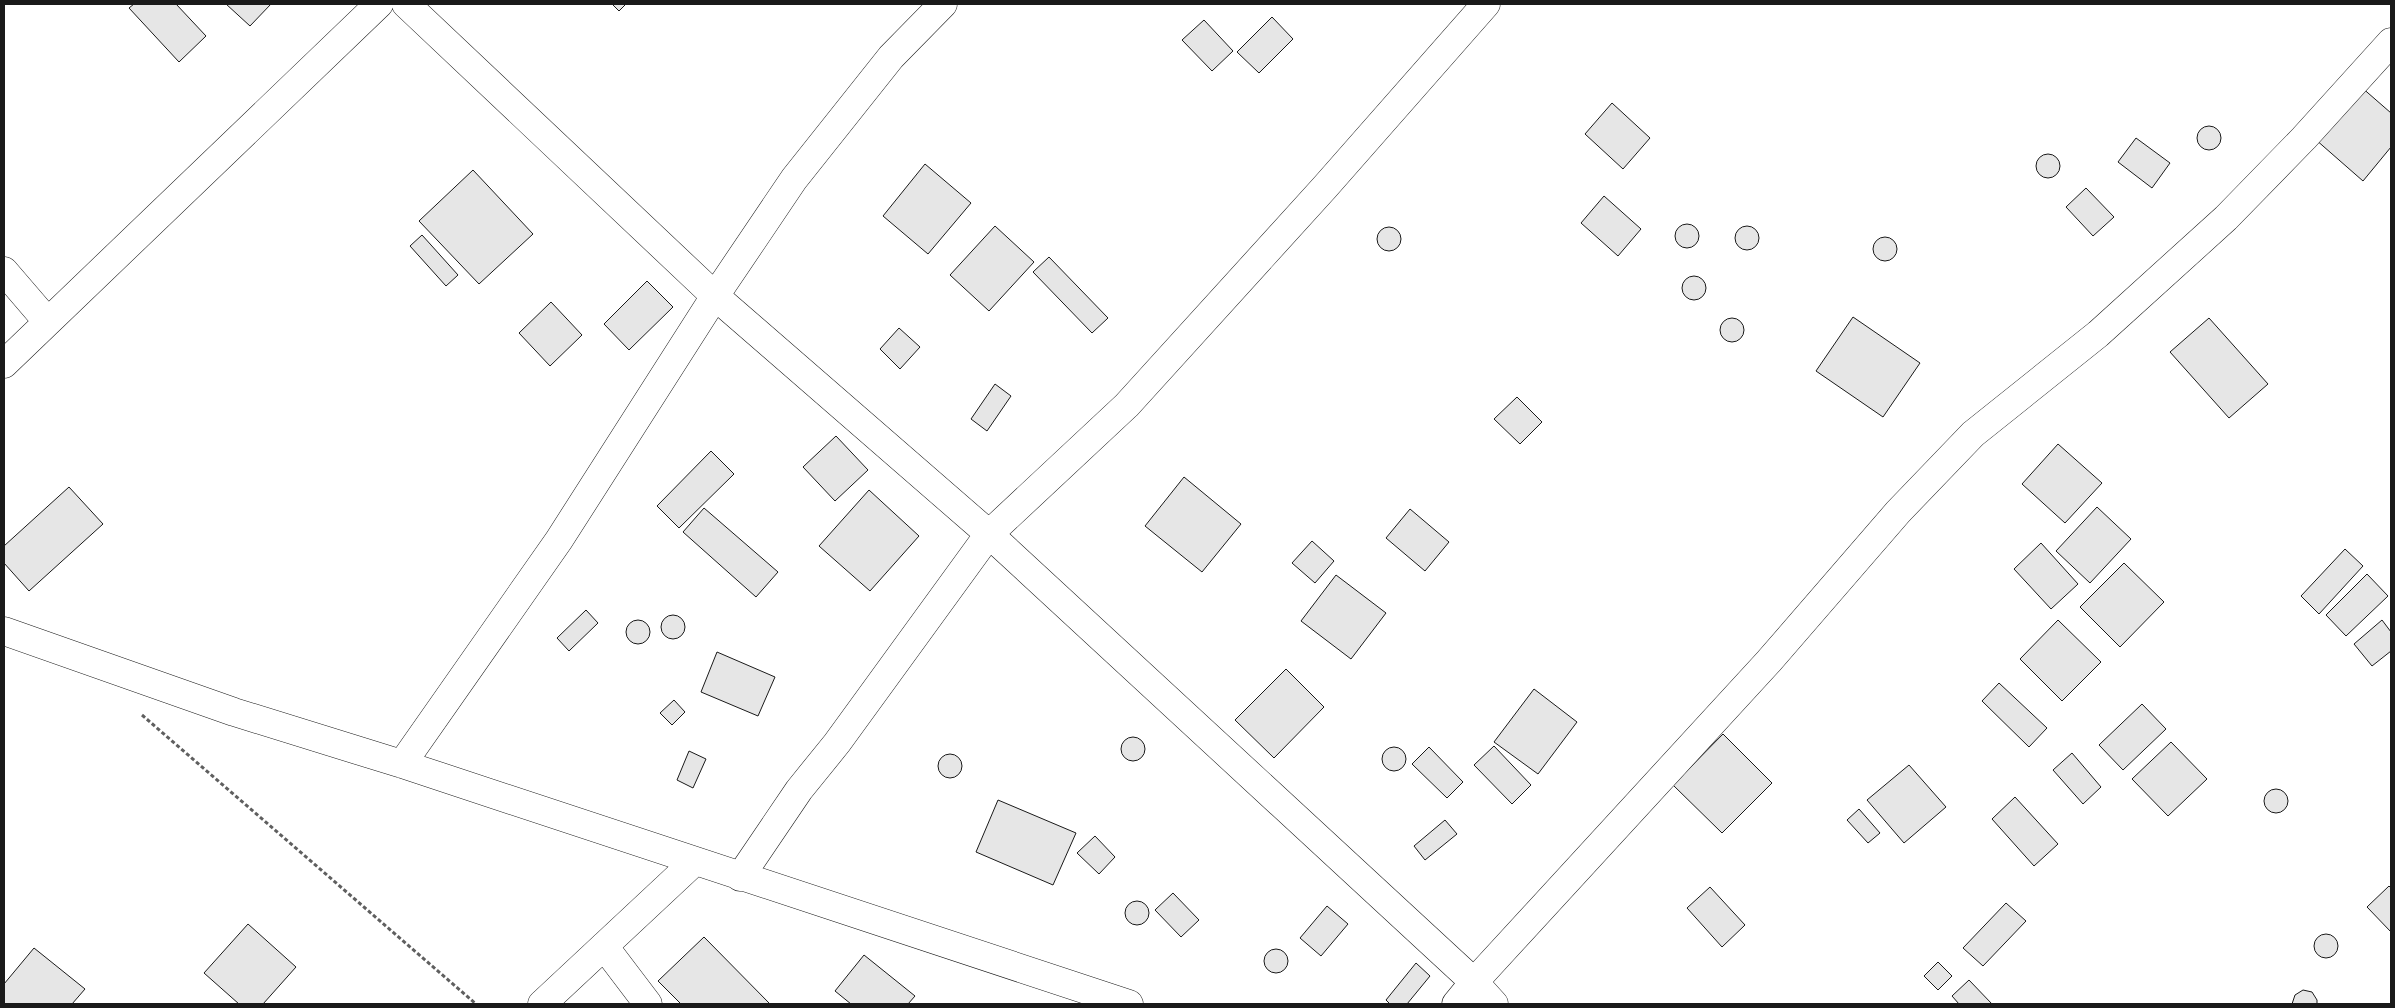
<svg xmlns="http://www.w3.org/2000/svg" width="2395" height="1008" font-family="Quicksand,sans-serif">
<rect width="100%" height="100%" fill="#fff"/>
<path fill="#e6e6e6" stroke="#1a1a1a" d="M 134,4 L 176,4 L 206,36 L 179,62 L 129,8 Z
M 226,4 L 271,4 L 250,26 Z
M 612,4 L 626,4 L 619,11 Z
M 1272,17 L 1293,39 L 1259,73 L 1237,52 Z
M 1204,20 L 1233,51 L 1212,71 L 1182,40 Z
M 2360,86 L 2391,113 L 2391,147 L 2363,181 L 2315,139 Z
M 1612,103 L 1650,138 L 1623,169 L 1585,134 Z
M2197 138a12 12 0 1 1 24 0a12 12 0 1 1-24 0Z
M 2136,138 L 2170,163 L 2152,188 L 2118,162 Z
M2036 166a12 12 0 1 1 24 0a12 12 0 1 1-24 0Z
M 925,164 L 971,203 L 928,254 L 883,216 Z
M 473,170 L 533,234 L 479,284 L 419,221 Z
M 2086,188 L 2114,217 L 2093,236 L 2066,207 Z
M 1604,196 L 1641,229 L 1618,256 L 1581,223 Z
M1675 236a12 12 0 1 1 24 0a12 12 0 1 1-24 0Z
M1735 238a12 12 0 1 1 24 0a12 12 0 1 1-24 0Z
M 995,226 L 1034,262 L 989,311 L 950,275 Z
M1377 239a12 12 0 1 1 24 0a12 12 0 1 1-24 0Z
M 422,235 L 458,275 L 446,286 L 410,246 Z
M1873 249a12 12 0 1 1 24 0a12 12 0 1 1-24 0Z
M 1049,257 L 1108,318 L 1092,333 L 1033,272 Z
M1682 288a12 12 0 1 1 24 0a12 12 0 1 1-24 0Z
M 647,281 L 673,307 L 629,350 L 604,324 Z
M 551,302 L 582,335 L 550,366 L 519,333 Z
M 1853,317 L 1920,363 L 1883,417 L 1816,371 Z
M1720 330a12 12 0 1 1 24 0a12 12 0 1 1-24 0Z
M 2209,318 L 2268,384 L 2229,418 L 2170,352 Z
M 899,328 L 920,347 L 900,369 L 880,349 Z
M 995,384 L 1011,396 L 987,431 L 971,419 Z
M 1517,397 L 1542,422 L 1520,444 L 1494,419 Z
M 836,436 L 868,470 L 835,501 L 803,467 Z
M 2058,444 L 2102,483 L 2065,523 L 2022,484 Z
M 711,451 L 734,474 L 679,528 L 657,506 Z
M 1184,477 L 1241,524 L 1202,572 L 1145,526 Z
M 69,487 L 103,524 L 29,591 L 4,563 L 4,546 Z
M 869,490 L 919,536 L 870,591 L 819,546 Z
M 2097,507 L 2131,539 L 2090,583 L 2056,551 Z
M 704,508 L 778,572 L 756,597 L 683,532 Z
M 1410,509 L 1449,542 L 1425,571 L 1386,538 Z
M 1312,541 L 1334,561 L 1315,583 L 1292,563 Z
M 2041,543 L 2078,584 L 2051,609 L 2014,569 Z
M 2345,549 L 2363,566 L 2319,614 L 2301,596 Z
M 2124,563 L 2164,602 L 2120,647 L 2080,607 Z
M 2367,574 L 2388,596 L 2346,636 L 2326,615 Z
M 1336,575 L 1386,613 L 1351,659 L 1301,621 Z
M 586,610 L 598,623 L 569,651 L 557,638 Z
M661 627a12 12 0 1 1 24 0a12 12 0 1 1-24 0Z
M626 632a12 12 0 1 1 24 0a12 12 0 1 1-24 0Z
M 2058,620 L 2101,662 L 2062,701 L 2020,659 Z
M 2382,620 L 2391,632 L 2391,651 L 2372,666 L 2354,644 Z
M 717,652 L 775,677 L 758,716 L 701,692 Z
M 1286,669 L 1324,707 L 1274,758 L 1235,720 Z
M 1999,683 L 2047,728 L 2029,747 L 1982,701 Z
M 1534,689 L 1577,722 L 1538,774 L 1494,742 Z
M 674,700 L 685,712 L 672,725 L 660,713 Z
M 2142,704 L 2166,729 L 2123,770 L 2099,745 Z
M 1723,734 L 1772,783 L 1722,833 L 1673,785 Z
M1121 749a12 12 0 1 1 24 0a12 12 0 1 1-24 0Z
M 2171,742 L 2207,779 L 2168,816 L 2132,779 Z
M 1494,746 L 1531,785 L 1512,804 L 1474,765 Z
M1382 759a12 12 0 1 1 24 0a12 12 0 1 1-24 0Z
M 1429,747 L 1463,782 L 1447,798 L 1412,764 Z
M 689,751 L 706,759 L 693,788 L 677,780 Z
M 2072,753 L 2101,787 L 2083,804 L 2053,770 Z
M938 766a12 12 0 1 1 24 0a12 12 0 1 1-24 0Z
M 1909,765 L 1946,807 L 1904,843 L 1867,800 Z
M2264 801a12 12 0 1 1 24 0a12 12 0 1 1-24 0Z
M 2015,797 L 2058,844 L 2034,866 L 1992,819 Z
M 998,800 L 1076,833 L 1053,885 L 976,852 Z
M 1859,809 L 1880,833 L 1868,843 L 1847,820 Z
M 1445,820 L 1457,834 L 1425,860 L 1414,846 Z
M 1095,836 L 1115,857 L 1099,874 L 1077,853 Z
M 2389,886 L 2391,888 L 2391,932 L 2367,907 Z
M 1710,887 L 1745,925 L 1722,947 L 1687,908 Z
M 1173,893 L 1199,920 L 1181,937 L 1155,910 Z
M1125 913a12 12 0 1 1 24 0a12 12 0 1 1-24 0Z
M 2006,903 L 2026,921 L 1983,966 L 1963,948 Z
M 1327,906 L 1348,924 L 1321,956 L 1300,938 Z
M 248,924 L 296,967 L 263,1004 L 239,1004 L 204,973 Z
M2314 946a12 12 0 1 1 24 0a12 12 0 1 1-24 0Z
M 704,937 L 770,1004 L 681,1004 L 658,981 Z
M 34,948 L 85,989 L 72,1004 L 4,1004 L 4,984 Z
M1264 961a12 12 0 1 1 24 0a12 12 0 1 1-24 0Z
M 864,955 L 915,996 L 908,1004 L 851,1004 L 835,991 Z
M 1938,962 L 1952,976 L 1938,990 L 1924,976 Z
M 1416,963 L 1430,976 L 1407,1004 L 1390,1004 L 1386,1000 Z
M 1969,980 L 1992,1004 L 1959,1004 L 1952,996 Z
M 2303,990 L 2312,992 L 2317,1000 L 2317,1004 L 2292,1004 L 2295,995 Z"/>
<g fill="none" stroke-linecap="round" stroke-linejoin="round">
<defs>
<path id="minor" d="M 406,4 L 715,296 L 989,534 L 1474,982 L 1494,1004
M 4,271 L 47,321
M 4,364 L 379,4
M 4,631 L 234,712 L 402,764 L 1129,1004
M 402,764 L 559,540 L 715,296 L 794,179 L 891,57 L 943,4
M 740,877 L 799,790 L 837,743 L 989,534 L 1127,405 L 1325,187 L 1486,4
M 604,946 L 648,1004
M 542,1004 L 694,862
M 1456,1004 L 1474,982 L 1769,661 L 1898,512 L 1973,434 L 2098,334 L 2226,218 L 2304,138 L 2391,42"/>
</defs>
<use href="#minor" stroke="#1a1a1a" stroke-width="29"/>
<path stroke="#5f5f5f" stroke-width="3" stroke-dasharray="4 2.5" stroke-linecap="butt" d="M 142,715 L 476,1004"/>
<use href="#minor" stroke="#fff" stroke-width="28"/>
</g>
<rect width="2395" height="1008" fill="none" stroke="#1a1a1a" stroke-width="10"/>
</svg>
